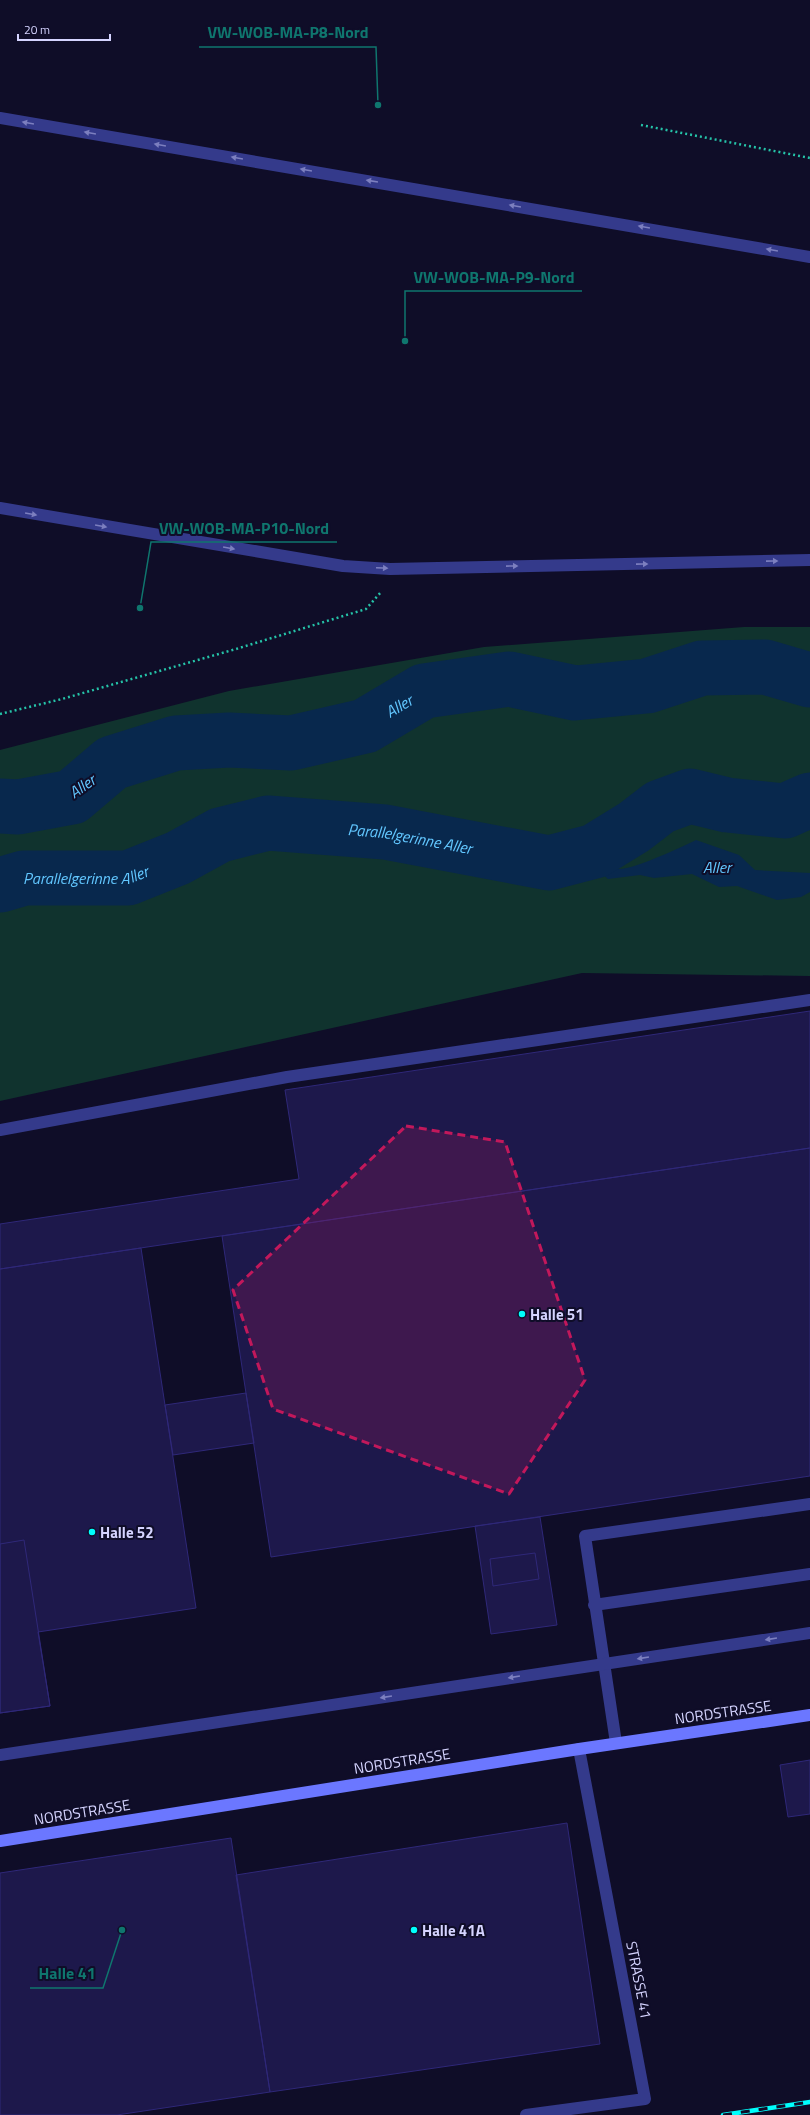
<svg xmlns="http://www.w3.org/2000/svg" width="810" height="2115" font-family="'Titillium Web',sans-serif">
<rect width="100%" height="100%" fill="#0f0d28"/>
<path fill="#10332e" d="M 744,627 L 810,627 L 810,976 L 582,973 L 0,1101 L 0,750 L 229,691 L 484,647 Z"/>
<path fill="#08284d" d="M 696,840 L 739,855 L 755,870 L 810,873 L 810,892 L 801,897 L 777,900 L 737,886 L 719,887 L 692,874 L 654,878 L 640,875 L 608,879 L 597,869 L 595,851 C 602,859 608,867 619,869 C 632,870 682,847 696,840 Z"/>
<g fill="none" stroke-linecap="round" stroke-linejoin="round">
<g stroke="#08284d" stroke-width="55">
<path id="s1" d="M 0,806 L 18,807 L 72,797 L 112,763 L 176,743 L 229,740 L 291,743 L 365,726 L 424,691 L 509,679 L 575,693 L 647,686 L 702,668 L 765,667 L 810,680"/>
<path id="s2" d="M 0,885 L 24,878 L 128,878 L 178,858 L 220,835 L 268,823 L 385,832 L 549,863 L 595,851 L 634,827 L 660,807 L 690,796 L 727,805 L 785,811 L 810,800"/>
</g>
</g>
<path fill="#1d184b" stroke="#2f2879" d="M 810,1011 L 810,1148 L 0,1269 L 0,1224 L 299,1179 L 285,1090 Z
M 810,1148 L 810,1476 L 271,1557 L 222,1236 Z
M 141,1248 L 196,1608 L 38,1632 L 50,1706 L 0,1713 L 0,1269 Z
M 246,1393 L 254,1443 L 173,1455 L 165,1405 Z
M 540,1517 L 557,1625 L 491,1634 L 475,1526 Z
M 24,1540 L 50,1706 L 0,1713 L 0,1544 Z
M 535,1553 L 539,1579 L 493,1586 L 490,1559 Z
M 810,1760 L 810,1814 L 788,1817 L 780,1765 Z
M 567,1823 L 600,2044 L 270,2092 L 236,1875 Z
M 231,1838 L 270,2092 L 117,2115 L 0,2115 L 0,1873 Z"/>
<g fill="none" stroke-linecap="round" stroke-linejoin="round">
<path stroke="#25c3a8" stroke-width="2.5" stroke-dasharray="2 3" stroke-linecap="butt" d="M 641,125 L 810,158
M 0,714 L 62,699 L 236,649 L 366,609 L 382,591"/>
<path stroke="#343a8b" stroke-width="12" d="M 0,1130 L 287,1077 L 810,1000
M 594,1605 L 810,1574
M 616,1743 L 585,1536 L 810,1504"/>
<path stroke="#343a8b" stroke-width="12" d="M 0,118 L 810,257
M 0,508 L 343,566 L 390,569 L 810,560
M 0,1755 L 810,1633
M 526,2115 L 645,2099 L 579,1749"/>
<path stroke="#6b77ff" stroke-width="12" d="M 0,1841 L 579,1749 L 810,1715"/>
<defs>
<path id="rail" d="M 723,2115 L 810,2102"/>
</defs>
<use href="#rail" stroke="#00fffd" stroke-width="4.5"/>
<use href="#rail" stroke="#0f0d28" stroke-width="3" stroke-dasharray="9" stroke-linecap="butt"/>
</g>
<defs><path id="oneway-solid" d="M-6-.8H1V-3.2L6.5 0L1 3.2V.8H-6Z"/></defs>
<g fill="#7c7fbf">
<use href="#oneway-solid" transform="translate(28 123) rotate(-170)"/>
<use href="#oneway-solid" transform="translate(90 133) rotate(-170)"/>
<use href="#oneway-solid" transform="translate(160 145) rotate(-170)"/>
<use href="#oneway-solid" transform="translate(237 158) rotate(-170)"/>
<use href="#oneway-solid" transform="translate(306 170) rotate(-170)"/>
<use href="#oneway-solid" transform="translate(372 181) rotate(-171)"/>
<use href="#oneway-solid" transform="translate(515 206) rotate(-170)"/>
<use href="#oneway-solid" transform="translate(644 227) rotate(-170)"/>
<use href="#oneway-solid" transform="translate(772 250) rotate(-170)"/>
<use href="#oneway-solid" transform="translate(31 514) rotate(10)"/>
<use href="#oneway-solid" transform="translate(101 526) rotate(10)"/>
<use href="#oneway-solid" transform="translate(229 548) rotate(10)"/>
<use href="#oneway-solid" transform="translate(772 561) rotate(-1)"/>
<use href="#oneway-solid" transform="translate(642 564) rotate(-1)"/>
<use href="#oneway-solid" transform="translate(512 566) rotate(-1)"/>
<use href="#oneway-solid" transform="translate(382 568) rotate(3)"/>
<use href="#oneway-solid" transform="translate(771 1639) rotate(171)"/>
<use href="#oneway-solid" transform="translate(643 1658) rotate(171)"/>
<use href="#oneway-solid" transform="translate(514 1677) rotate(171)"/>
<use href="#oneway-solid" transform="translate(386 1697) rotate(171)"/>
</g>
<path fill="#c2185b" fill-opacity="0.2" stroke="#c2185b" stroke-width="3" stroke-dasharray="8 5" stroke-linejoin="round" d="M 406,1126 L 505,1142 L 585,1380 L 509,1494 L 273,1409 L 233,1290 Z"/>
<g fill="#00fffd" stroke="#0f0d28" stroke-width="1.5">
<circle cx="522" cy="1314" r="4"/>
<circle cx="92" cy="1532" r="4"/>
<circle cx="414" cy="1930" r="4"/>
</g>
<g text-anchor="middle" dominant-baseline="central" stroke-width="4" stroke-linejoin="round" paint-order="stroke">
<g font-size="15" font-weight="bold" fill="#d5d4ff" stroke="#0f0d28" text-anchor="start">
<text x="530" y="1314">Halle 51</text>
<text x="100" y="1532">Halle 52</text>
<text x="422" y="1930">Halle 41A</text>
</g>
<g font-size="15" fill="#d5d4ff" stroke="#0f0d28">
<text transform="translate(723 1712) rotate(-8)">NORDSTRASSE</text>
<text transform="translate(402 1761) rotate(-9)">NORDSTRASSE</text>
<text transform="translate(82 1812) rotate(-9)">NORDSTRASSE</text>
<text transform="translate(639 1980) rotate(79)">STRASSE 41</text>
</g>
<g font-size="16" font-style="italic" fill="#62c7ff" stroke="#0f0d28">
<text stroke="none"><textPath href="#s1" startOffset="423">Aller</textPath></text>
<text transform="translate(82 786) rotate(-35)">Aller</text>
<text stroke="none"><textPath href="#s2" startOffset="423">Parallelgerinne Aller</textPath></text>
<text x="717" y="867">Aller</text>
<text stroke="none"><textPath href="#s2" startOffset="87">Parallelgerinne Aller</textPath></text>
</g>
</g>
<path fill="none" stroke="#0f766e" stroke-width="1.5" d="M378 105L376 47H199M405 341L405 291H582M140 608L151 542H337M122 1930L103 1988H30"/>
<g fill="#0f766e" stroke="#0f0d28" stroke-width="1.5">
<circle cx="378" cy="105" r="4"/>
<circle cx="405" cy="341" r="4"/>
<circle cx="140" cy="608" r="4"/>
<circle cx="122" cy="1930" r="4"/>
</g>
<g font-size="16" text-anchor="middle" font-weight="bold" fill="#0f766e" stroke="#0f0d28" stroke-width="4" stroke-linejoin="round" paint-order="stroke">
<text x="288" y="38">VW-WOB-MA-P8-Nord</text>
<text x="494" y="283">VW-WOB-MA-P9-Nord</text>
<text x="244" y="534">VW-WOB-MA-P10-Nord</text>
<text x="67" y="1979">Halle 41</text>
</g>
<path d="M18 34v6h92v-6" fill="none" stroke="#d5d4ff" stroke-width="2"/>
<text x="24" y="34" font-size="12" fill="#d5d4ff" stroke="#0f0d28" stroke-width="3" paint-order="stroke">20 m</text>
</svg>
